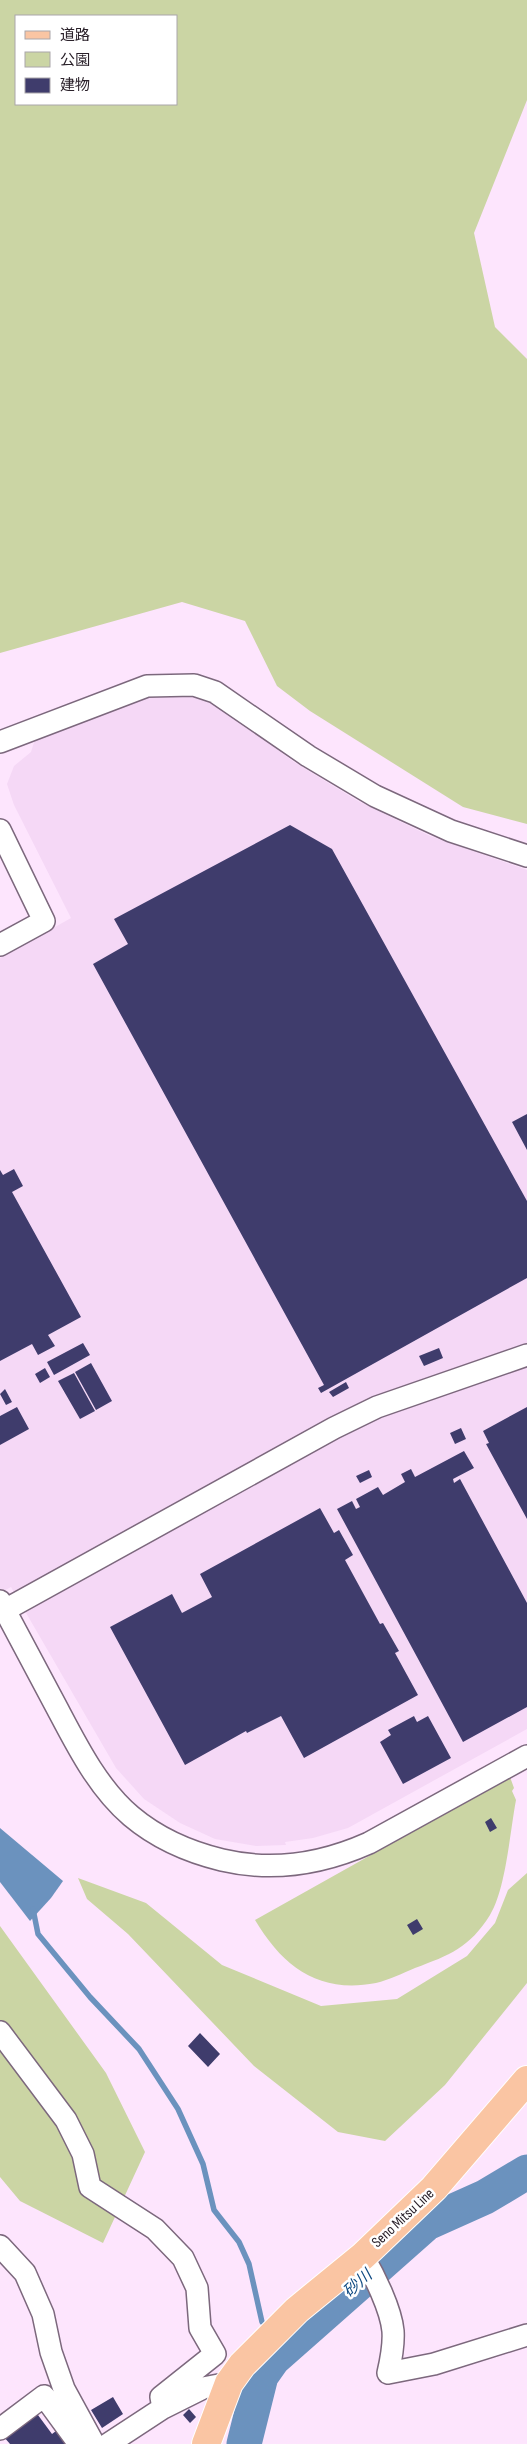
<svg xmlns="http://www.w3.org/2000/svg" width="527" height="2444" font-family="'Sofia Sans Condensed','Noto Sans JP',sans-serif">
<rect width="100%" height="100%" fill="#fde5fd"/>
<path fill="#f5d8f6" d="M 171,693 L 199,698 L 226,711 L 294,762 L 358,801 L 430,836 L 527,870 L 527,1729 L 348,1828 L 313,1838 L 285,1842 L 286,1845 L 256,1846 L 215,1839 L 180,1823 L 144,1799 L 116,1768 L 11,1587 L 0,1593 L 0,958 L 71,918 L 14,805 L 7,784 L 14,766 L 31,752 L 36,736 L 146,698 Z"/>
<path fill="#cbd5a4" fill-rule="evenodd" d="M 0,0 L 527,0 L 527,100 L 474,233 L 495,327 L 527,359 L 527,824 L 463,807 L 310,711 L 277,686 L 245,621 L 182,602 L 0,653 ZM 16,16 L 176,16 L 176,104 L 16,104 Z
M 510,1777 L 514,1788 L 512,1791 L 516,1800 C 510,1831 506,1889 490,1915 C 469,1948 450,1955 415,1968 C 403,1973 389,1980 376,1983 C 319,1994 283,1967 255,1920 Z
M 527,1873 L 527,1983 L 445,2085 L 385,2141 L 338,2132 L 254,2066 L 128,1934 L 87,1899 L 78,1878 L 146,1903 L 222,1965 L 321,2006 L 397,1999 L 467,1956 L 495,1923 L 508,1890 Z
M 0,1926 L 106,2073 L 145,2152 L 103,2243 L 20,2201 L 0,2177 Z"/>
<path fill="#6b92be" d="M 0,1828 L 63,1881 L 51,1898 L 30,1921 L 0,1882 Z"/>
<g fill="none" stroke-linecap="round" stroke-linejoin="round">
<path stroke="#6b92be" stroke-width="5.5" d="M 33,1909 L 38,1934 L 90,1997 L 139,2049 L 178,2109 L 203,2164 L 214,2210 L 239,2242 L 249,2264 L 262,2322
M 271,2353 L 273,2359"/>
<path stroke="#6b92be" stroke-width="35" d="M 244,2444 L 261,2376 L 273,2359 L 427,2223 L 485,2197 L 527,2172"/>
</g>
<path fill="#3f3c6c" d="M 290,825 L 332,849 L 527,1201 L 527,1278 L 321,1393 L 318,1388 L 324,1385 L 93,964 L 128,944 L 114,919 Z
M 527,1114 L 527,1150 L 512,1122 Z
M 14,1169 L 23,1186 L 12,1192 L 81,1317 L 48,1335 L 55,1346 L 38,1355 L 32,1344 L 0,1361 L 0,1170 L 3,1175 Z
M 83,1343 L 90,1355 L 54,1375 L 47,1362 Z
M 439,1348 L 443,1358 L 424,1366 L 419,1356 Z
M 91,1363 L 112,1401 L 96,1410 L 75,1372 Z
M 45,1368 L 50,1377 L 40,1383 L 35,1374 Z
M 74,1373 L 95,1411 L 80,1419 L 58,1381 Z
M 346,1382 L 349,1388 L 333,1397 L 329,1392 Z
M 5,1389 L 12,1402 L 6,1405 L 0,1394 Z
M 17,1407 L 29,1429 L 0,1445 L 0,1416 Z
M 527,1407 L 527,1519 L 486,1444 L 489,1443 L 483,1431 Z
M 461,1428 L 466,1439 L 455,1444 L 450,1433 Z
M 464,1451 L 474,1468 L 453,1479 L 454,1483 L 460,1479 L 527,1603 L 527,1707 L 463,1742 L 337,1509 L 352,1501 L 356,1509 L 360,1507 L 356,1499 L 378,1487 L 383,1495 L 405,1482 L 401,1474 L 411,1469 L 415,1477 Z
M 369,1470 L 372,1477 L 360,1483 L 356,1476 Z
M 320,1508 L 334,1533 L 339,1530 L 353,1555 L 345,1560 L 380,1624 L 383,1623 L 399,1651 L 395,1653 L 418,1695 L 304,1758 L 281,1716 L 247,1733 L 246,1731 L 185,1765 L 110,1627 L 172,1594 L 182,1613 L 212,1597 L 200,1574 Z
M 414,1716 L 417,1722 L 428,1716 L 451,1758 L 403,1784 L 380,1742 L 391,1735 L 388,1730 Z
M 491,1818 L 497,1828 L 490,1832 L 485,1822 Z
M 417,1919 L 423,1929 L 413,1935 L 407,1925 Z
M 200,2033 L 220,2054 L 208,2067 L 188,2046 Z
M 113,2397 L 123,2414 L 102,2428 L 91,2410 Z
M 189,2409 L 196,2417 L 190,2423 L 183,2415 Z
M 35,2411 L 52,2434 L 60,2428 L 73,2444 L 10,2444 L 4,2437 Z"/>
<g fill="none" stroke-linecap="round" stroke-linejoin="round">
<defs>
<path id="street" d="M 0,742 L 147,686 L 194,685 L 215,692 L 308,756 L 375,796 L 451,831 L 527,856
M 0,830 L 44,921 L 0,945
M 0,1601 C 19,1636 38,1672 57,1708 C 77,1746 98,1788 131,1816 C 157,1838 189,1852 222,1860 C 273,1872 322,1864 369,1843 L 527,1756
M 5,1610 L 334,1428 L 377,1407 L 527,1355
M 0,2032 L 66,2120 L 83,2154 L 90,2187 L 155,2229 L 183,2258 L 197,2288 L 200,2328 L 215,2354 L 161,2397 L 163,2408
M 0,2246 L 25,2273 L 43,2314 L 51,2352 L 64,2389 L 94,2444
M 363,2256 C 374,2275 391,2309 393,2331 C 394,2345 391,2360 388,2373 L 434,2364 L 527,2335
M 0,2429 L 44,2396 L 79,2444
M 108,2444 L 163,2408 L 203,2388 L 229,2383"/>
<path id="primary" d="M 206,2444 L 229,2383 L 242,2365 L 297,2310 L 363,2256 L 434,2188 L 527,2080"/>
</defs>
<use href="#street" stroke="#7c687d" stroke-width="24"/>
<use href="#primary" stroke="#fff" stroke-width="30"/>
<use href="#street" stroke="#fff" stroke-width="21"/>
<use href="#primary" stroke="#fac5a3" stroke-width="28"/>
</g>
<g text-anchor="middle" dominant-baseline="central" stroke-width="5" stroke-linejoin="round" paint-order="stroke">
<g font-size="15" fill="#2a212a" stroke="#fff">
<text transform="translate(403 2218) rotate(-43)">Seno Mitsu Line</text>
</g>
<g font-size="16" font-style="italic" fill="#0f4a82" stroke="#fff">
<text transform="translate(358 2284) rotate(-42)">砂川</text>
</g>
</g>
<rect x="15" y="15" width="162" height="90" fill="#ffffff" stroke="#aaa6aa"/>
<rect x="25" y="31" width="25" height="8" fill="#fac5a3" stroke="#aaa6aa"/>
<text x="60" y="40" font-size="15" fill="#2a212a">道路</text>
<rect x="25" y="52" width="25" height="15" fill="#cbd5a4" stroke="#aaa6aa"/>
<text x="60" y="65" font-size="15" fill="#2a212a">公園</text>
<rect x="25" y="78" width="25" height="15" fill="#3f3c6c" stroke="#aaa6aa"/>
<text x="60" y="90" font-size="15" fill="#2a212a">建物</text>
</svg>
